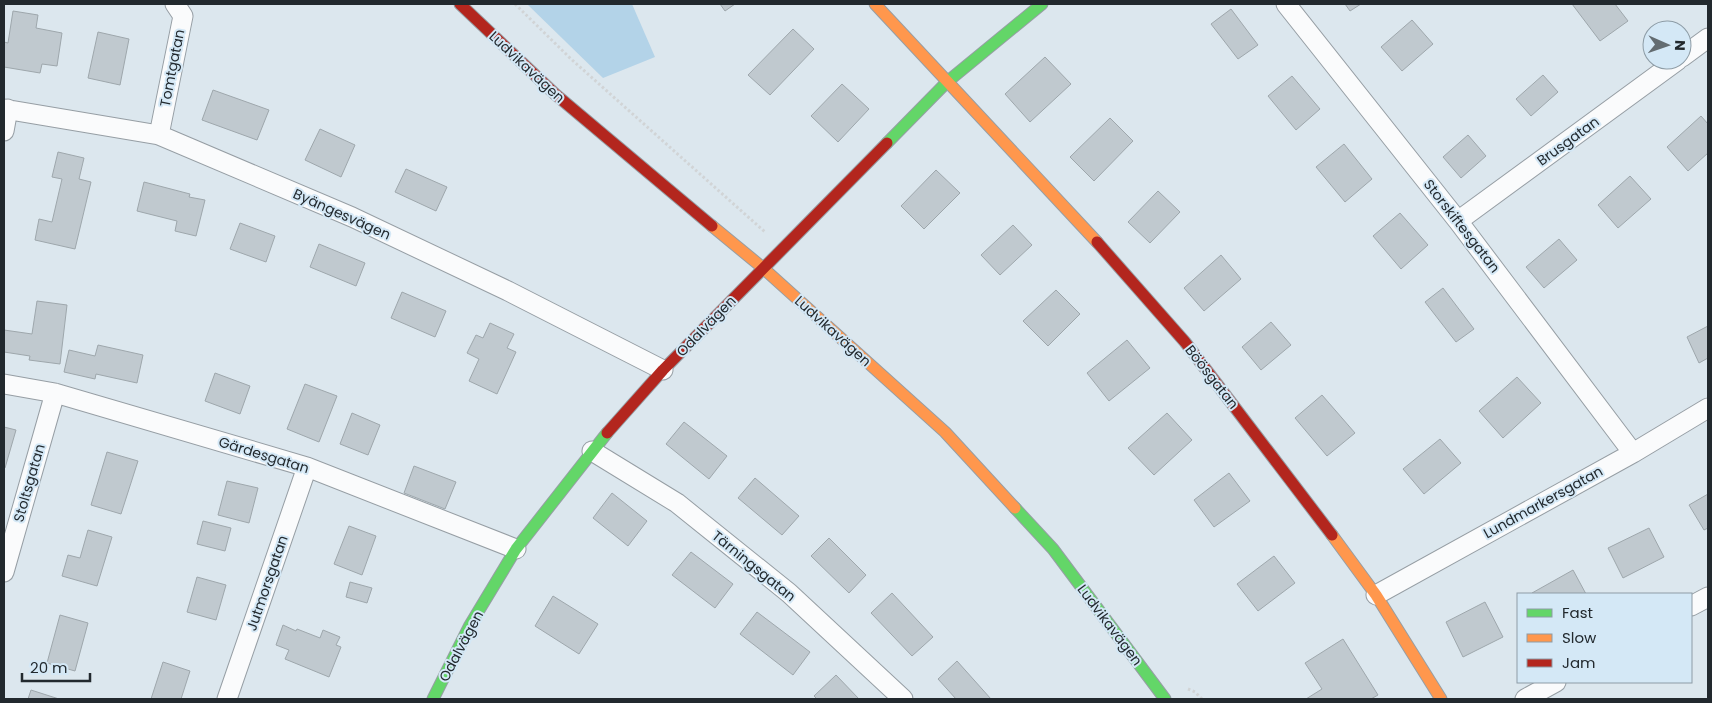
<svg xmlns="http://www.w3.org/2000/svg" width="1712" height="703" font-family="Poppins,sans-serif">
<rect width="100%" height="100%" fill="#dce7ee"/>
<path fill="#b3d3e8" d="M 527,4 L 632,4 L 655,57 L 603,78 Z"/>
<path fill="#c0c9cf" stroke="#9ea7ac" d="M 720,4 L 735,4 L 725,11 Z
M 1345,4 L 1361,4 L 1350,11 Z
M 1572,4 L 1615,4 L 1628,21 L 1600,41 Z
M 1231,9 L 1258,45 L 1238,59 L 1211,24 Z
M 13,11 L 38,15 L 36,28 L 62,33 L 57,66 L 42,64 L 40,73 L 4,67 L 4,42 L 8,43 Z
M 1412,20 L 1433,44 L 1402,71 L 1381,47 Z
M 793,29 L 814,49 L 770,95 L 748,75 Z
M 98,32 L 129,39 L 120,85 L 88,78 Z
M 1045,57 L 1071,84 L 1030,122 L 1005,94 Z
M 1543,75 L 1558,92 L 1531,116 L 1516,99 Z
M 1292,76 L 1320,109 L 1296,130 L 1268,96 Z
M 842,84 L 869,109 L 838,142 L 811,116 Z
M 213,90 L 269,110 L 257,140 L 202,120 Z
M 1701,116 L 1708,124 L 1708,153 L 1688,171 L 1667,147 Z
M 1110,118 L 1133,141 L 1094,181 L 1070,157 Z
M 320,129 L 355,145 L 341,177 L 305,160 Z
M 1468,135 L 1486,156 L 1461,178 L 1443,157 Z
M 1344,144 L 1372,179 L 1345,202 L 1316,167 Z
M 58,152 L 84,158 L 79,179 L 91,182 L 75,249 L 35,240 L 39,219 L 52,222 L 62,179 L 52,177 Z
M 406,169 L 447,187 L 436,211 L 395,192 Z
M 936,170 L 960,193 L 924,229 L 901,206 Z
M 1630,176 L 1651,199 L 1618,228 L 1598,205 Z
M 144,182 L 190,194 L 189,197 L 205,200 L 196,236 L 175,231 L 177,221 L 137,211 Z
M 1158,191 L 1180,212 L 1150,243 L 1128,222 Z
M 1400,213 L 1428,245 L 1401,269 L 1373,236 Z
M 240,223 L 275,236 L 266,262 L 230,249 Z
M 1013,225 L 1032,245 L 1000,275 L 981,255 Z
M 1559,239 L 1577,260 L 1544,288 L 1526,267 Z
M 319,244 L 365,263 L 356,286 L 310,267 Z
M 1221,255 L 1241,279 L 1204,311 L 1184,288 Z
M 1443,288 L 1474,329 L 1456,342 L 1425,302 Z
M 1056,290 L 1080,314 L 1048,346 L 1023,321 Z
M 402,292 L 446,311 L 435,337 L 391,318 Z
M 37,301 L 67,305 L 60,364 L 29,360 L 30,356 L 4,352 L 4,330 L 32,334 Z
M 1271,322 L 1291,345 L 1261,370 L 1242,347 Z
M 490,323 L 514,334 L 507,348 L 516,352 L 497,394 L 469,381 L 479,359 L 467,353 L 476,335 L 483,338 Z
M 1708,326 L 1708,358 L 1699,363 L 1687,337 Z
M 1127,340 L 1150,368 L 1109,401 L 1087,373 Z
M 98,345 L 143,355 L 137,383 L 96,374 L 95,379 L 64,372 L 69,350 L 95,356 Z
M 215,373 L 250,386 L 240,414 L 205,401 Z
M 1517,377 L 1541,403 L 1503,438 L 1479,411 Z
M 305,384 L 337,396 L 319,442 L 287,429 Z
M 1322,395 L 1355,433 L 1327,456 L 1295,418 Z
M 352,413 L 380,425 L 368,455 L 340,444 Z
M 1167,413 L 1192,440 L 1154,475 L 1128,448 Z
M 684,422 L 727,456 L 709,479 L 666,444 Z
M 4,427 L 16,430 L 5,468 L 4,468 Z
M 1440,439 L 1461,463 L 1424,494 L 1403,469 Z
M 107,452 L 138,461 L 121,514 L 91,505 Z
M 414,466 L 456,482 L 445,509 L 404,493 Z
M 1229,473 L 1250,501 L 1214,527 L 1194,500 Z
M 755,478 L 799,516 L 782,535 L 738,498 Z
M 227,481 L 258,488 L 249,523 L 218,515 Z
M 612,493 L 647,521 L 628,546 L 593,518 Z
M 1708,494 L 1708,528 L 1704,530 L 1689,505 Z
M 203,521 L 231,528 L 225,551 L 197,544 Z
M 349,526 L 376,536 L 362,575 L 334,564 Z
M 1649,528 L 1664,557 L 1623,578 L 1608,548 Z
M 88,530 L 112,537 L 97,586 L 62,576 L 68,555 L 80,558 Z
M 829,538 L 866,575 L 849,593 L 811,556 Z
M 691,552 L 733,584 L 715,608 L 672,575 Z
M 1274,556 L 1295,583 L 1258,611 L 1237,584 Z
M 1573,570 L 1586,594 L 1533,594 L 1532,593 Z
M 197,577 L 226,585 L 216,620 L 187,612 Z
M 350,582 L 372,588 L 367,603 L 346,597 Z
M 892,593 L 933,637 L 912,656 L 871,613 Z
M 553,596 L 598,624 L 579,654 L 535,626 Z
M 1485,602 L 1503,637 L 1463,657 L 1446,622 Z
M 757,612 L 810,652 L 793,675 L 740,634 Z
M 60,615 L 88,623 L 75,671 L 47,663 Z
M 283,625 L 296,631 L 297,629 L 320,638 L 323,630 L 340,637 L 336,645 L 341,647 L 329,677 L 285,659 L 289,650 L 276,645 Z
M 1343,639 L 1378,695 L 1371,699 L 1306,699 L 1322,689 L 1305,663 Z
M 957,661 L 991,699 L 956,699 L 938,679 Z
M 163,662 L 190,671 L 181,699 L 151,699 Z
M 836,675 L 859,699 L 817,699 L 814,696 Z
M 31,690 L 59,699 L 28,699 Z"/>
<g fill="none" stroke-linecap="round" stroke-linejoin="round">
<defs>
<path id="street" d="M 1286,4 L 1458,221 L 1633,453
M 1682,57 L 1708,38
M 4,109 L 159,135 L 352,217 L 508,291 L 663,370
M 4,131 L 8,109
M 159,135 L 183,16 L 175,4
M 1458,221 L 1678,60
M 4,384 L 55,393 L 307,467 L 516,549
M 592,451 L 677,503 L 789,593 L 903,699
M 4,572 L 55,393
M 1376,595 L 1633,453 L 1708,408
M 1691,606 L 1708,597
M 227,699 L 307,467
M 1525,699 L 1556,682"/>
<path id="fast" d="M 887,143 L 947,82 L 1042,4
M 1015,508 L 1053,549 L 1165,699
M 433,699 L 470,625 L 516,549 L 607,433"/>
<path id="slow" d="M 875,4 L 1097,242
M 712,226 L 763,268 L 945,432 L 1015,508
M 1332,535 L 1376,595 L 1441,699"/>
<path id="jam" d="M 460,4 L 555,94 L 712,226
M 1097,242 L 1185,342 L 1332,535
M 607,433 L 663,370 L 887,143"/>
</defs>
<use href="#street" stroke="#969ea4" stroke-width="21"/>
<use href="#fast" stroke="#969ea4" stroke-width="13"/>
<use href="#slow" stroke="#969ea4" stroke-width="13"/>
<use href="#jam" stroke="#969ea4" stroke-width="13"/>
<path stroke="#d1d4d6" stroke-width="3" stroke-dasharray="2.5 2.5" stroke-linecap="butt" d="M 515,4 L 571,59 L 765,232
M 1188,689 L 1195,692 L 1202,699"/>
<use href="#street" stroke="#fafbfc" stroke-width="19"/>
<use href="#fast" stroke="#63d668" stroke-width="11"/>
<use href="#slow" stroke="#ff974d" stroke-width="11"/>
<use href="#jam" stroke="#b3261e" stroke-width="11"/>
</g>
<g text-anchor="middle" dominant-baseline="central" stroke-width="4" stroke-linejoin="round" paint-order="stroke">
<g font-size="14" fill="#22292e" stroke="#d4e8f6">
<text transform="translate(527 67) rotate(43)">Ludvikavägen</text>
<text transform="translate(172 68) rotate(-79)">Tomtgatan</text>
<text transform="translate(1568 141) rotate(-36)">Brusgatan</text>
<text transform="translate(342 214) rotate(24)">Byängesvägen</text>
<text transform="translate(1462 226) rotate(52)">Storskiftesgatan</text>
<text transform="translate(706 326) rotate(-46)">Odalvägen</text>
<text transform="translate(833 331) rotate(42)">Ludvikavägen</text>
<text transform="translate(1212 377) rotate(52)">Böösgatan</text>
<text transform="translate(264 455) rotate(17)">Gärdesgatan</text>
<text transform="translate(29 483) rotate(-74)">Stoltsgatan</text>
<text transform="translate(1543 502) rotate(-29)">Lundmarkersgatan</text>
<text transform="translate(754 566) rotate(39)">Tärningsgatan</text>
<text transform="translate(267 583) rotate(-71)">Jutmorsgatan</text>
<text transform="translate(1110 625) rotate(53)">Ludvikavägen</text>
<text transform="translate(461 646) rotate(-62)">Odalvägen</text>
</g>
</g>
<rect width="1712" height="703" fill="none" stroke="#22292e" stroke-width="10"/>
<rect x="1517" y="593" width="175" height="90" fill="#d4e8f6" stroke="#8d9ca6"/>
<rect x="1527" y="609" width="25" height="8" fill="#63d668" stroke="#8d9ca6"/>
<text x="1562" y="618" font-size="15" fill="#22292e">Fast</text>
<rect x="1527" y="634" width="25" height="8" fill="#ff974d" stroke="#8d9ca6"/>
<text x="1562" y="643" font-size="15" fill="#22292e">Slow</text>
<rect x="1527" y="659" width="25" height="8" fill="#b3261e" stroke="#8d9ca6"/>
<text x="1562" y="668" font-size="15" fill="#22292e">Jam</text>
<g transform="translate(1667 45) rotate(92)"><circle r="24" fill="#d4e8f6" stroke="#8d9ca6"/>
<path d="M0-4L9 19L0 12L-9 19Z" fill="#636c71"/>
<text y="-8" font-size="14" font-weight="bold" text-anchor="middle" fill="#22292e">N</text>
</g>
<path d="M22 673v8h68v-8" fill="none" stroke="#22292e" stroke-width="2.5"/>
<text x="30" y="673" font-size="15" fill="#22292e" stroke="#d4e8f6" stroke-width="4" paint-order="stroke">20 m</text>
</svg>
